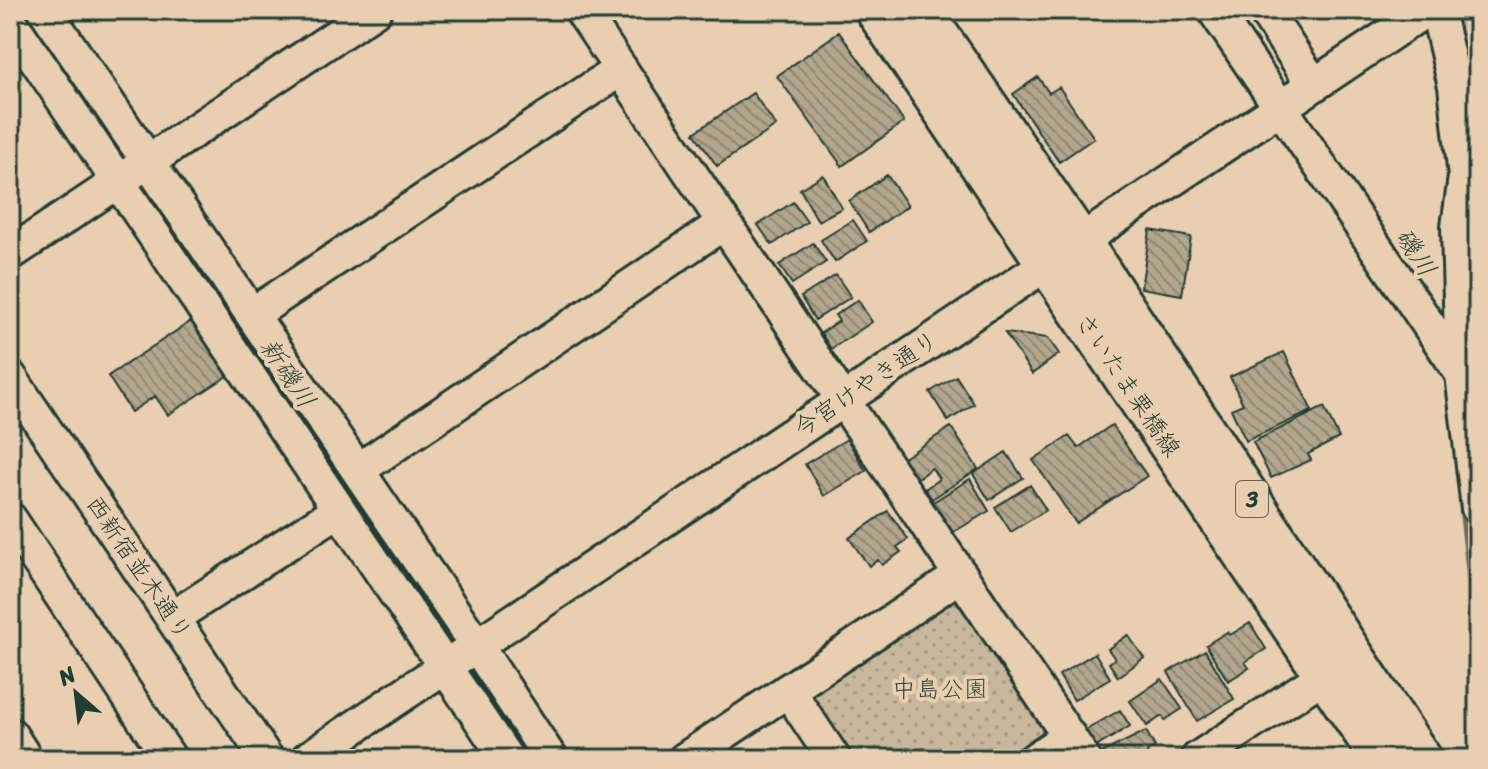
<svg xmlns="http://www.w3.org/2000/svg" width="1488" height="769" font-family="Sriracha,'Klee One',sans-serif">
<defs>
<pattern id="forest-firs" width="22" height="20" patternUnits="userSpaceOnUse" patternTransform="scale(2)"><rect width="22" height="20" fill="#c8b79b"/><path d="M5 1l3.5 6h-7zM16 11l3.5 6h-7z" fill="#a2967f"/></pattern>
<pattern id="park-dots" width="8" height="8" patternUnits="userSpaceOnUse" patternTransform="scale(2)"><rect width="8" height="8" fill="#c8b79b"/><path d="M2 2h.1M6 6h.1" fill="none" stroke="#a2967f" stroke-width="1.8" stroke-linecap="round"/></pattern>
<pattern id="building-back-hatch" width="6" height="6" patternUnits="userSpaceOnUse" patternTransform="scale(2)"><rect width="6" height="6" fill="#b2a68d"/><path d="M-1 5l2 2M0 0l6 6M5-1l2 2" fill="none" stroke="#908874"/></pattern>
</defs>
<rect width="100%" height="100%" fill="#e9cfb0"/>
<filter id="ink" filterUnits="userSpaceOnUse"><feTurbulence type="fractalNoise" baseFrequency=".0125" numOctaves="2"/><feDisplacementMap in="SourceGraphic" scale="16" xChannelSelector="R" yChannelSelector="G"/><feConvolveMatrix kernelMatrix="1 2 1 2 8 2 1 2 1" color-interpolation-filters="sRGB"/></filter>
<g filter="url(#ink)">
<path fill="url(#forest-firs)" stroke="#747a68" stroke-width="2" d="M 1449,10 L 1478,10 L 1478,121 L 1475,123 Z"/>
<path fill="url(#park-dots)" stroke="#747a68" stroke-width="2" d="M 953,599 L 959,600 L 1043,721 L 1041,738 L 1011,759 L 836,759 L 806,695 Z"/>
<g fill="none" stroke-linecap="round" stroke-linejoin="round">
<path stroke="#687261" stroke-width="8" d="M 1462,503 L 1478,646"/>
</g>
<path fill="url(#building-back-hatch)" stroke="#1f3d34" stroke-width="2" d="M 839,32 L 904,122 L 842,166 L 777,76 Z
M 1038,77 L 1049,93 L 1059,87 L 1094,138 L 1059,162 L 1013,94 Z
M 753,93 L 776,126 L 717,166 L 694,133 Z
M 823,175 L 842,208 L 818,221 L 800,189 Z
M 887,175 L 908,206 L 869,232 L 849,201 Z
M 793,202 L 807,222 L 772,245 L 758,225 Z
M 853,220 L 867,241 L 835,262 L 821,240 Z
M 1150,230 L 1191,237 L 1182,295 L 1141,288 Z
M 813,243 L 826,262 L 792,284 L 779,265 Z
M 836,275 L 851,297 L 815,320 L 801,297 Z
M 858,300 L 872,322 L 831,349 L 821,333 L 839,321 L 835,315 Z
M 193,320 L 229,375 L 168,415 L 155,396 L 131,412 L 108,376 Z
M 1005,333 L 1048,338 L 1059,354 L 1032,374 Z
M 1284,352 L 1312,411 L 1246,441 L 1231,409 L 1243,404 L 1230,377 Z
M 956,376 L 974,404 L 948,421 L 930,392 Z
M 1324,407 L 1339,438 L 1308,454 L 1311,460 L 1271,478 L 1253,442 Z
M 1112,425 L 1147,476 L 1076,523 L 1033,460 L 1069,436 L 1078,448 Z
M 951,427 L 978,469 L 932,499 L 925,489 L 939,479 L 932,468 L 916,479 L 902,459 Z
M 847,439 L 866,471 L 824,496 L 805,464 Z
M 1006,452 L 1023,478 L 989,500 L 973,474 Z
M 970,479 L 989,511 L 952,533 L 933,502 Z
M 1030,485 L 1046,510 L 1011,532 L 995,507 Z
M 888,511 L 908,539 L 897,547 L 901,552 L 882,565 L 878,560 L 869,566 L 849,538 Z
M 1250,623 L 1266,649 L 1245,662 L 1249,668 L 1228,681 L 1206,645 L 1227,632 L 1230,635 Z
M 1128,635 L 1144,658 L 1118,677 L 1109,663 L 1115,659 L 1108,649 Z
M 1205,650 L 1234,699 L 1197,721 L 1168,672 Z
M 1095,653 L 1110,678 L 1074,700 L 1059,675 Z
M 1162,679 L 1182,709 L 1165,720 L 1162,716 L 1147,726 L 1130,701 Z
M 1120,710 L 1130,726 L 1096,747 L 1086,730 Z
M 1146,731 L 1155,747 L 1147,752 L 1150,759 L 1107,759 L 1103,752 Z"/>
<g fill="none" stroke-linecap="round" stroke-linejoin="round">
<defs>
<path id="minor" d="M 45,10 L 477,646 L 551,759
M 581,10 L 1084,759
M 1214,10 L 1462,374
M 1264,10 L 1314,85
M 1437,10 L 1455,86 L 1465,177 L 1458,227 L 1462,374 L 1478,508
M 10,21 L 507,759
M 10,254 L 375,10
M 253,314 L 621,69
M 10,377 L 267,759
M 358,470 L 724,223
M 10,519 L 170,759
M 172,618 L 339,510
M 788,690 L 834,759
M 10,734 L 26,759
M 307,759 L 1426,10
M 685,759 L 961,575
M 1035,759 L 1069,736
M 1197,759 L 1325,675"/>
<path id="major" d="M 876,10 L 1382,759
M 921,10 L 1080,241 L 1421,759"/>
</defs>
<use href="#minor" stroke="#1f3d34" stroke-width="38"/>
<use href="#major" stroke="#1f3d34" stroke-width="46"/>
<use href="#minor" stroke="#e9cfb0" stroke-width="32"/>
<use href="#major" stroke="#e9cfb0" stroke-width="40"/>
</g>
</g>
<g text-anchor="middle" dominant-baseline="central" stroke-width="8" stroke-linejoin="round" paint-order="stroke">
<rect fill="#e9cfb0" stroke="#5c6959" stroke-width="2" x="1236" y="481" width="32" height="36" rx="6"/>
<g font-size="22" font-weight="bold" fill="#1f3d34">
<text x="1252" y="499">3</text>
</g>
<g font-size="24" fill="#1f3d34" stroke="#e9cfb0">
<text transform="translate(866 384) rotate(-34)">今宮けやき通り</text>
<text transform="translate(1128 385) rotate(56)">さいたま栗橋線</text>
<text transform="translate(139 568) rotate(56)">西新宿並木通り</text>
</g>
<g font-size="24" fill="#30493e" stroke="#e9cfb0">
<text x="940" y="689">中島公園</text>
</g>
<g font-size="26" font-style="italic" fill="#2b463c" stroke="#e9cfb0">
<text transform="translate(1416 252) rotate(57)">磯川</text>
<text transform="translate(288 373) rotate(56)">新磯川</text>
</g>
</g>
<rect width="1488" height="769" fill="none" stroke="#e9cfb0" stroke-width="40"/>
<rect x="20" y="20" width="1448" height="729" fill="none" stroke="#1f3d34" stroke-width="3" filter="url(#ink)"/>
<g transform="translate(76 693) rotate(332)" stroke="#e9cfb0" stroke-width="6" paint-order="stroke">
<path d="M0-6L14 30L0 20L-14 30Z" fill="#1f3d34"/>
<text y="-12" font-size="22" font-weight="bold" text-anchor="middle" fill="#1f3d34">N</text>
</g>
</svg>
